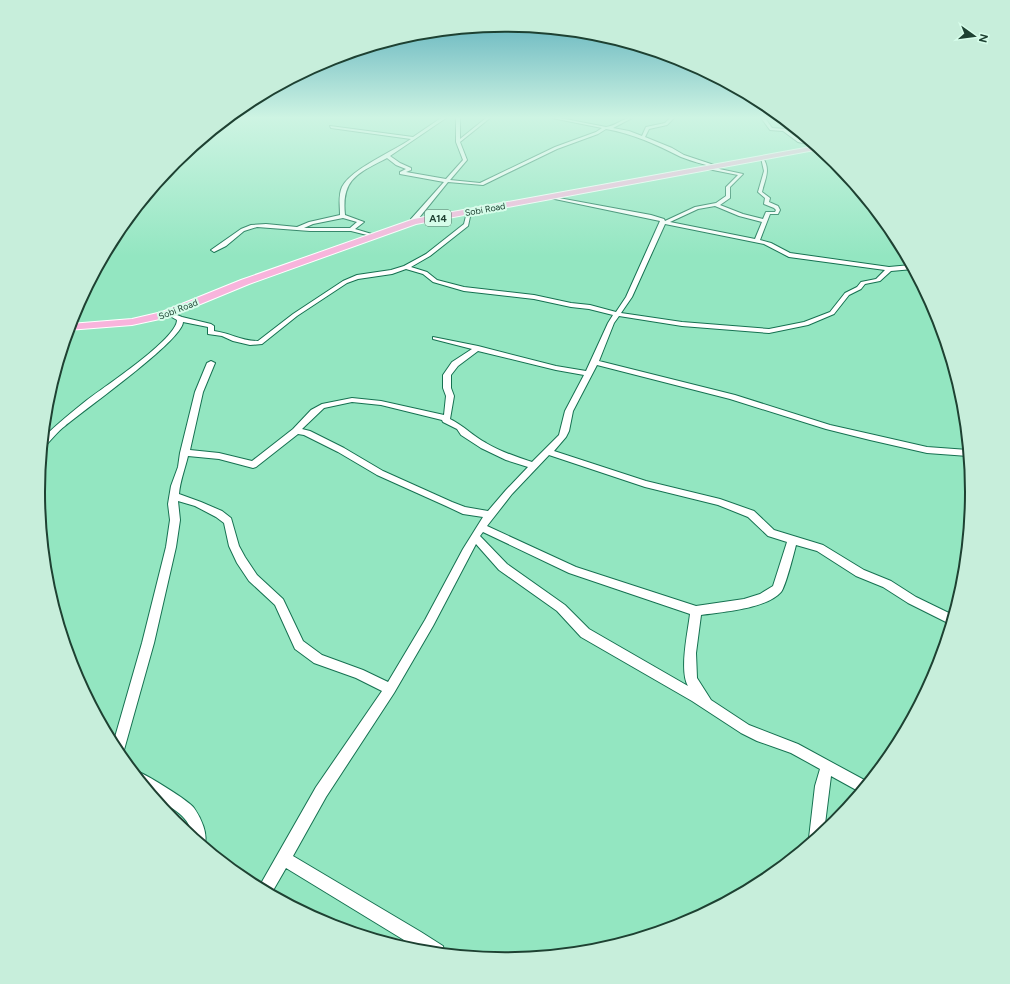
<svg xmlns="http://www.w3.org/2000/svg" width="1010" height="984" font-family="Figtree,sans-serif">
<rect width="100%" height="100%" fill="#93e6c1"/>
<g fill="none" stroke-linecap="round" stroke-linejoin="round">
<defs>
<path id="minor" d="M 441,118 L 446,118 L 390,156 L 400,163 L 411,168 L 411,170 L 406,172 L 446,179 L 463,160 L 456,142 L 456,118 L 460,118 L 460,139 L 486,118 L 490,118 L 460,142 L 467,160 L 450,180 L 480,183 L 555,147 L 596,132 L 602,128 L 552,118 L 560,118 L 606,127 C 616,126 622,118 632,118 L 613,128 L 629,131 L 642,136 L 646,127 L 665,123 L 670,118 L 674,118 L 667,125 L 649,129 L 645,137 L 672,148 L 684,155 L 717,166 L 713,167 C 703,164 691,161 681,157 C 655,144 634,134 606,129 L 598,134 L 557,149 L 483,185 L 448,182 L 414,224 L 411,222 L 411,219 L 444,182 L 400,174 L 400,172 L 406,169 L 396,165 L 387,158 C 359,173 341,178 345,215 L 364,222 L 355,229 L 375,235 L 375,237 L 351,231 L 310,231 L 257,227 L 244,231 L 226,246 L 214,252 L 211,250 L 241,229 L 251,225 L 266,224 L 297,227 L 309,222 L 340,215 C 340,206 338,196 342,187 C 351,169 394,151 411,139 L 331,128 L 330,126 L 413,137 ZM 343,218 L 357,222 L 350,228 L 304,228 L 313,224 Z
M 761,118 L 765,118 L 772,128 L 785,129 L 800,140 L 811,142 L 816,146 L 814,148 L 832,159 L 838,165 L 810,149 L 813,145 L 798,142 L 783,131 L 770,130 Z
M 761,158 L 763,158 C 771,170 765,179 762,192 L 770,198 L 769,202 L 778,206 L 780,210 L 778,214 L 770,214 L 760,240 L 771,243 L 790,253 L 889,267 L 911,265 L 913,269 L 891,271 L 880,281 L 865,284 L 861,289 L 849,295 L 834,314 L 808,325 L 769,333 L 682,326 L 619,316 L 614,323 L 599,361 L 735,395 L 830,425 L 870,434 L 927,447 L 968,450 L 968,456 L 927,453 L 870,440 L 826,429 L 730,399 L 597,365 L 573,411 L 569,431 L 566,437 L 554,451 L 646,481 L 720,499 L 754,511 L 774,530 L 823,545 L 864,570 L 891,581 L 916,597 L 953,615 L 951,624 L 948,623 L 908,603 L 883,587 L 856,576 L 817,551 L 796,545 C 794,553 785,588 781,592 C 766,609 722,612 701,615 L 696,653 L 697,678 L 711,700 L 749,725 L 798,744 L 868,782 L 860,792 L 831,776 L 824,832 L 811,842 L 809,838 L 815,786 L 820,769 L 791,753 L 757,741 L 741,733 L 692,701 L 581,637 L 557,611 L 499,570 L 476,544 L 433,626 L 394,693 L 326,797 L 293,856 L 421,932 L 443,946 L 444,953 L 422,951 L 286,868 L 271,894 L 259,887 L 316,787 L 382,691 L 356,678 L 314,663 L 295,649 L 275,605 L 249,581 L 237,563 L 229,546 L 224,523 L 216,517 L 195,506 L 178,501 L 180,520 L 176,547 L 154,643 L 122,757 L 113,744 L 142,643 L 166,547 L 170,520 L 168,504 L 171,486 L 178,467 L 180,453 L 195,392 L 207,363 L 211,361 L 215,363 L 203,392 L 190,450 L 219,453 L 252,461 L 293,429 L 311,410 L 322,404 L 352,398 L 381,401 L 444,415 L 446,396 L 443,388 L 443,375 L 452,362 L 472,349 L 433,339 L 433,337 L 478,346 L 556,366 L 586,371 L 608,323 L 613,315 L 589,309 L 571,307 L 534,299 L 464,291 L 433,282 L 423,274 L 406,269 L 392,274 L 358,279 L 347,283 L 297,316 L 262,344 L 250,345 L 233,341 L 222,336 L 208,334 L 208,327 L 183,322 C 183,340 84,410 65,426 C 58,431 52,439 46,445 L 43,446 L 43,438 C 57,424 72,412 87,400 C 104,387 177,339 177,320 L 168,315 L 168,313 L 172,313 L 182,317 L 211,324 L 214,326 L 214,331 C 230,333 241,341 258,341 L 293,314 L 343,281 L 357,275 L 391,270 L 404,266 L 426,254 L 464,224 L 467,212 L 469,211 L 471,212 L 468,226 L 430,256 L 411,267 L 427,272 L 437,280 L 464,287 L 534,295 L 571,303 L 590,305 L 616,312 L 626,297 L 660,221 L 550,198 L 548,198 L 548,196 L 651,215 L 664,219 L 665,221 L 695,207 L 716,203 L 726,196 L 726,187 L 738,175 L 708,169 L 710,167 L 743,174 L 730,187 L 730,198 L 720,205 L 743,214 L 763,219 L 766,212 L 775,212 L 776,210 L 774,208 L 764,204 L 765,198 L 758,192 L 764,171 ZM 715,206 L 739,216 L 762,222 L 755,239 L 670,222 L 698,209 ZM 665,224 L 764,244 L 789,257 L 885,270 L 876,279 L 861,282 L 857,287 L 845,293 L 830,312 L 804,322 L 769,329 L 682,322 L 621,313 L 632,297 ZM 478,351 L 556,370 L 584,375 L 565,411 L 559,435 L 532,462 C 517,457 501,452 486,443 C 473,436 464,426 450,419 L 454,396 L 451,388 L 451,375 L 458,366 ZM 352,402 L 381,405 L 442,420 L 443,422 L 457,429 L 461,435 L 481,448 L 506,460 L 528,467 L 506,490 L 488,511 L 465,507 L 452,502 L 383,471 L 344,448 L 310,431 L 302,429 L 324,408 ZM 298,434 L 304,435 L 338,452 L 377,475 L 446,506 L 463,514 L 483,517 L 463,549 L 425,620 L 388,682 L 363,670 L 322,655 L 303,641 L 283,599 L 257,575 L 245,557 L 239,546 L 231,518 L 222,511 L 201,502 L 179,494 C 180,481 185,469 188,456 L 219,459 L 253,468 L 256,467 ZM 549,455 L 645,487 L 718,505 L 748,517 L 768,536 L 787,542 L 773,586 L 760,594 L 744,599 L 696,606 L 576,567 L 487,526 L 512,494 ZM 483,532 L 569,573 L 690,614 C 688,631 679,671 688,686 L 589,629 L 565,605 L 507,564 L 480,536 Z
M 139,772 C 150,777 188,800 194,808 C 201,818 209,835 204,846 L 192,836 C 190,813 166,807 152,794 C 145,788 140,780 135,774 Z"/>
<path id="trunk" d="M 816,146 L 820,149 L 416,224 L 249,284 L 169,317 L 132,325 L 68,330 L 70,324 L 132,319 L 162,312 L 241,280 L 414,219 Z"/>
</defs>
<use href="#minor" stroke="#167151" stroke-width="2"/>
<use href="#trunk" stroke="#fff" stroke-width="2"/>
<use href="#minor" fill="#fff" fill-rule="evenodd"/>
<use href="#trunk" fill="#f8b4dc" fill-rule="evenodd"/>
</g>
<linearGradient id="sky" x2="0" y2="1"><stop stop-color="#55abb9"/><stop offset="0.46" stop-color="#cef4e3"/><stop offset="1" stop-color="#cef4e3" stop-opacity="0"/></linearGradient>
<rect width="1010" height="256" fill="url(#sky)"/>
<g text-anchor="middle" dominant-baseline="central" stroke-width="4" stroke-linejoin="round" paint-order="stroke">
<g font-size="9" fill="#1e4132" stroke="#d6fdea">
<text transform="translate(485 209) rotate(-10)">Sobi Road</text>
<text transform="translate(178 309) rotate(-21)">Sobi Road</text>
</g>
<rect fill="#d6fdea" stroke="#557969" stroke-width="1" x="425" y="210" width="26" height="16" rx="3"/>
<g font-size="10" font-weight="bold" fill="#1e4132">
<text x="438" y="218">A14</text>
</g>
</g>
<path d="M0 0H1010V984H0ZM45 492a460 460 0 1 1 920 0a460 460 0 1 1-920 0Z" fill="#c7eedb" fill-rule="evenodd"/>
<path fill="none" stroke="#1e4132" stroke-width="2" d="M45 492a460 460 0 1 1 920 0a460 460 0 1 1-920 0Z"/>
<g transform="translate(974 36) rotate(104)" stroke="#d6fdea" stroke-width="3" paint-order="stroke">
<path d="M0-3L7 15L0 10L-7 15Z" fill="#1e4132"/>
<text y="-6" font-size="11" font-weight="bold" text-anchor="middle" fill="#1e4132">N</text>
</g>
</svg>
